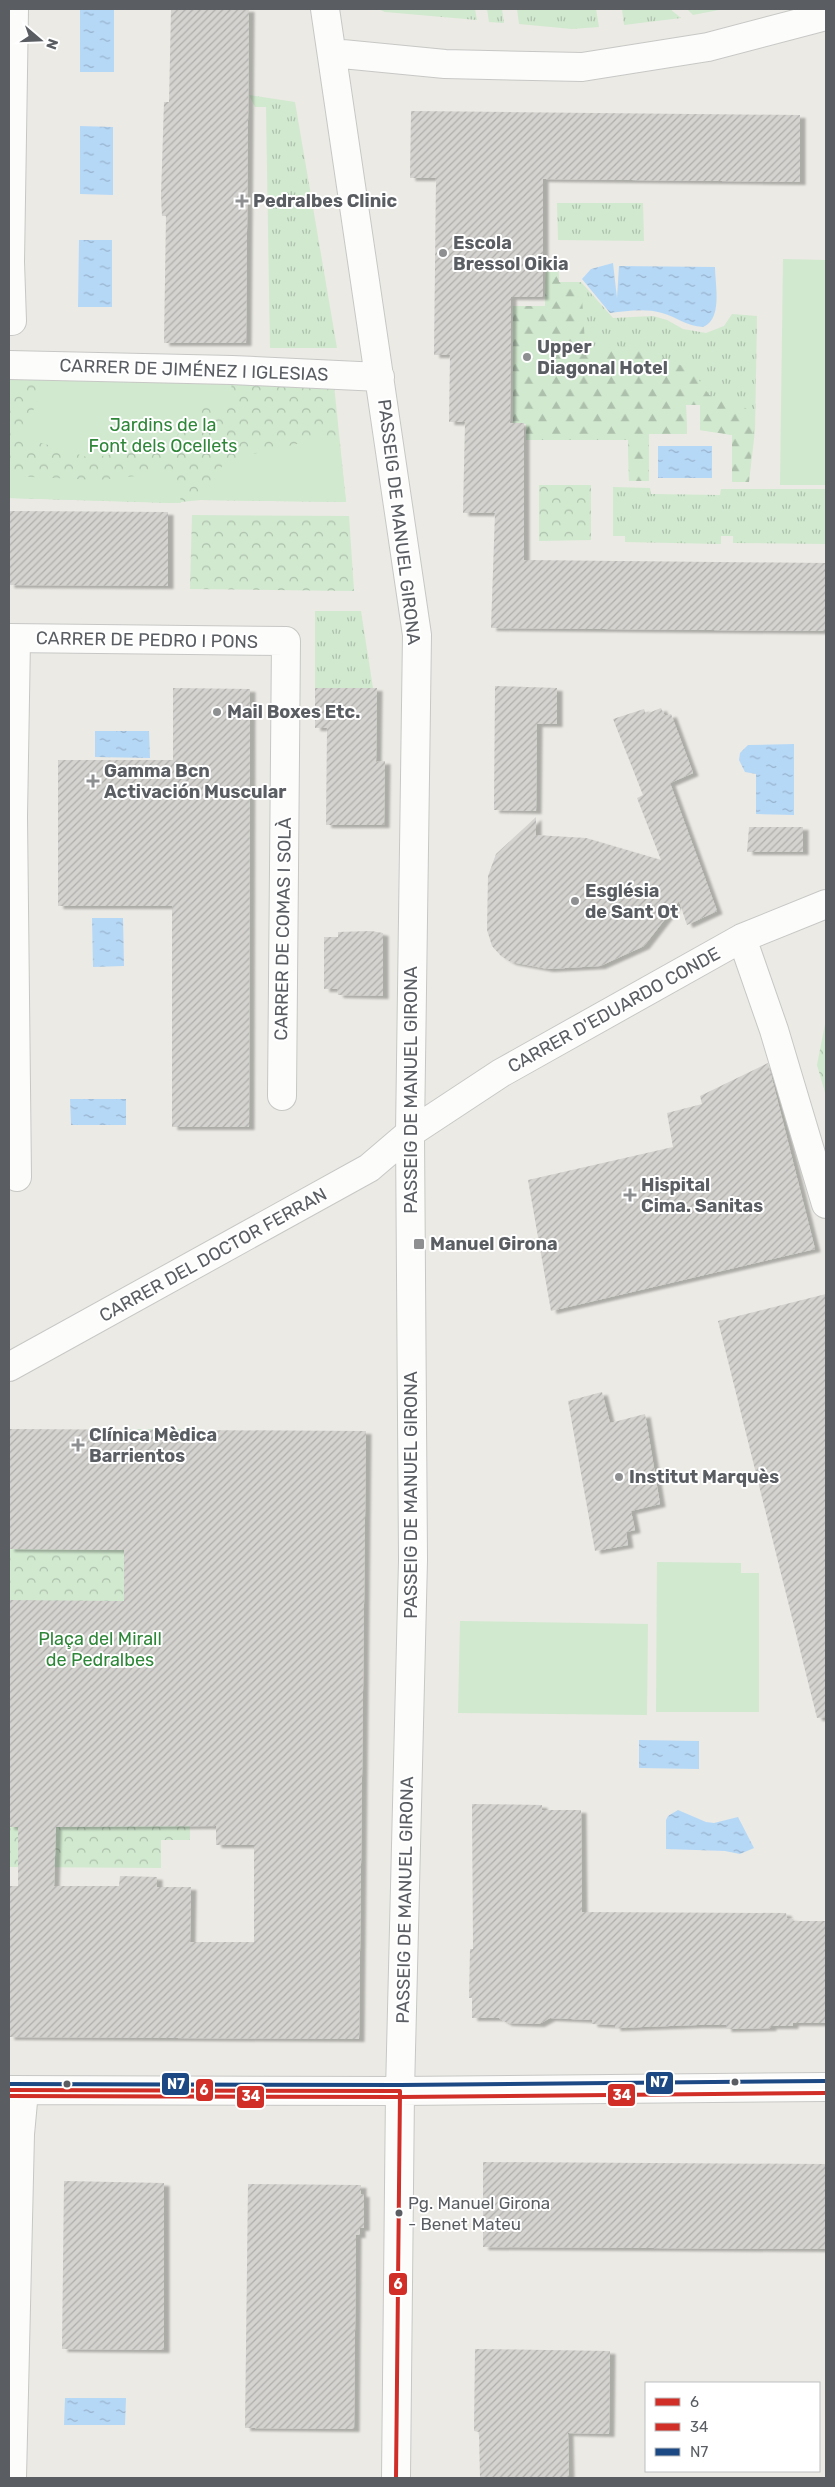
<svg xmlns="http://www.w3.org/2000/svg" width="835" height="2487" font-family="Rubik,sans-serif">
<defs>
<pattern id="grass-tufts" width="24" height="20" patternUnits="userSpaceOnUse" patternTransform="scale(1.25)"><rect width="24" height="20" fill="#d1e9cf"/><path d="M3 7l-1-3M5 7V3M7 7l1-3M15 17l-1-3M17 17v-4M19 17l1-3" fill="none" stroke="#adc0ac"/></pattern>
<pattern id="forest-firs" width="22" height="20" patternUnits="userSpaceOnUse" patternTransform="scale(1.25)"><rect width="22" height="20" fill="#d1e9cf"/><path d="M5 1l3.5 6h-7zM16 11l3.5 6h-7z" fill="#adc0ac"/></pattern>
<pattern id="park-crowns" width="20" height="18" patternUnits="userSpaceOnUse" patternTransform="scale(1.25)"><rect width="20" height="18" fill="#d1e9cf"/><path d="M2 6a3 3 0 1 1 6 0M12 15a3 3 0 1 1 6 0" fill="none" stroke="#adc0ac"/></pattern>
<pattern id="water-ripples" width="26" height="14" patternUnits="userSpaceOnUse" patternTransform="scale(1.25)"><rect width="26" height="14" fill="#b6d8f7"/><path d="M2 4q2-2 4 0t4 0M15 11q2-2 4 0t4 0" fill="none" stroke="#97b2cc"/></pattern>
<pattern id="building-hatch" width="6" height="6" patternUnits="userSpaceOnUse" patternTransform="scale(1.25)"><rect width="6" height="6" fill="#d4d3cf"/><path d="M-1 1l2-2M0 6l6-6M5 7l2-2" fill="none" stroke="#afaeac"/></pattern>
<filter id="shadow"><feDropShadow dx="5.5" dy="3" stdDeviation="1" flood-color="#0004"/></filter>
</defs>
<rect width="100%" height="100%" fill="#ebeae4"/>
<path fill="url(#grass-tufts)" d="M 378,9 L 475,9 L 477,20 L 385,12 Z
M 487,9 L 502,9 L 504,23 L 489,22 Z
M 517,9 L 596,9 L 599,27 L 572,29 L 519,24 Z
M 622,9 L 670,9 L 681,18 L 624,25 Z
M 687,9 L 724,9 L 693,15 Z
M 249,95 L 295,102 L 337,348 L 270,348 L 266,107 L 255,107 Z
M 557,203 L 643,203 L 644,241 L 558,240 Z
M 552,262 L 558,262 L 559,282 L 581,282 L 613,318 L 653,316 L 667,320 L 683,329 L 706,333 L 724,326 L 732,314 L 757,316 L 755,430 L 749,482 L 732,482 L 732,435 L 700,430 L 700,405 L 686,405 L 687,434 L 649,434 L 649,481 L 629,481 L 628,440 L 526,440 L 526,424 L 513,423 L 513,306 L 545,306 L 546,267 Z
M 613,487 L 650,488 L 651,494 L 720,495 L 721,489 L 826,489 L 826,544 L 733,543 L 733,536 L 721,536 L 721,544 L 625,542 L 625,536 L 613,536 Z
M 315,611 L 361,611 L 373,688 L 315,688 Z"/>
<path fill="url(#forest-firs)" d="M 552,262 L 558,262 L 559,282 L 581,282 L 585,343 L 591,351 L 623,346 L 664,358 L 692,370 L 709,395 L 735,402 L 755,414 L 749,482 L 732,482 L 732,435 L 700,430 L 700,405 L 686,405 L 687,434 L 649,434 L 649,481 L 629,481 L 628,440 L 526,440 L 526,424 L 513,423 L 513,306 L 545,306 L 546,267 Z"/>
<path fill="url(#park-crowns)" d="M 9,366 L 333,375 L 346,502 L 201,500 L 170,503 L 9,498 Z
M 539,485 L 591,485 L 591,540 L 539,541 Z
M 192,515 L 349,516 L 354,591 L 190,589 Z
M 826,1019 L 826,1096 L 817,1065 Z
M 124,1429 L 193,1429 L 190,1840 L 161,1840 L 161,1868 L 9,1867 L 9,1549 L 124,1550 Z"/>
<path fill="#d1e9cf" d="M 783,259 L 826,260 L 826,485 L 780,485 Z
M 32,365 L 9,404 L 9,366 Z
M 52,366 L 232,370 L 231,400 L 200,408 L 169,445 L 90,458 L 22,437 Z
M 319,439 L 339,439 L 346,502 L 201,500 L 226,460 Z
M 176,472 L 181,503 L 9,498 L 9,476 L 98,480 Z
M 657,1562 L 741,1563 L 741,1573 L 759,1573 L 759,1712 L 656,1712 Z
M 460,1621 L 648,1624 L 647,1715 L 458,1713 Z"/>
<path fill="url(#water-ripples)" d="M 80,9 L 114,9 L 114,72 L 80,72 Z
M 80,126 L 113,127 L 113,195 L 80,194 Z
M 79,240 L 112,240 L 112,307 L 78,307 Z
M 613,263 L 617,298 L 619,266 L 715,267 C 715,284 723,319 703,327 C 686,326 677,317 662,313 C 645,308 627,311 610,313 L 582,279 L 591,269 Z
M 658,446 L 712,446 L 712,478 L 658,478 Z
M 95,731 L 149,731 L 150,758 L 95,757 Z
M 794,744 L 794,815 L 756,814 L 756,774 L 745,772 L 739,760 L 740,753 L 748,745 Z
M 92,918 L 123,918 L 124,966 L 93,967 Z
M 70,1099 L 126,1099 L 126,1125 L 71,1125 Z
M 639,1740 L 699,1741 L 699,1769 L 639,1768 Z
M 678,1810 L 706,1822 L 714,1823 L 738,1817 L 754,1848 L 740,1854 L 725,1851 L 666,1849 L 666,1820 L 668,1816 Z
M 65,2398 L 126,2398 L 125,2425 L 64,2425 Z"/>
<path fill="url(#building-hatch)" fill-rule="evenodd" filter="url(#shadow)" d="M 171,9 L 249,9 L 246,343 L 164,343 L 166,216 L 162,216 L 161,196 L 164,102 L 169,102 Z
M 411,111 L 800,115 L 800,182 L 543,179 L 543,297 L 511,297 L 510,423 L 524,423 L 524,560 L 826,563 L 826,631 L 491,628 L 495,513 L 463,513 L 465,422 L 449,422 L 450,355 L 434,355 L 436,178 L 410,178 Z
M 9,511 L 168,512 L 168,586 L 9,585 Z
M 495,686 L 557,688 L 557,724 L 537,724 L 536,811 L 494,810 Z
M 173,688 L 250,689 L 249,1127 L 172,1127 L 172,906 L 58,906 L 58,760 L 173,760 Z
M 315,688 L 377,688 L 376,762 L 385,761 L 384,825 L 326,825 L 327,728 L 315,728 Z
M 661,708 L 665,716 L 671,714 L 693,773 L 670,783 L 717,911 L 687,925 L 679,901 L 644,946 L 600,966 L 548,969 L 511,962 L 501,956 L 492,946 L 487,930 L 488,876 L 496,854 L 536,817 L 536,835 L 586,838 L 661,860 L 637,798 L 643,795 L 613,719 L 644,709 L 646,714 Z
M 749,827 L 803,827 L 803,852 L 747,852 Z
M 371,931 L 383,933 L 383,996 L 338,995 L 337,989 L 324,989 L 324,937 L 338,937 L 338,932 Z
M 768,1063 L 815,1249 L 551,1311 L 528,1180 L 673,1147 L 667,1113 L 702,1104 L 700,1096 Z
M 826,1294 L 826,1717 L 817,1718 L 718,1321 Z
M 602,1392 L 610,1423 L 645,1414 L 660,1504 L 631,1511 L 635,1530 L 626,1532 L 628,1545 L 595,1551 L 568,1401 Z
M 9,1429 L 366,1431 L 359,2039 L 9,2037 L 9,1886 L 18,1886 L 18,1827 L 9,1827 L 9,1600 L 124,1601 L 124,1550 L 9,1549 ZM 216,1826 L 216,1845 L 254,1845 L 254,1942 L 190,1942 L 191,1887 L 157,1887 L 157,1877 L 120,1876 L 119,1886 L 54,1886 L 56,1827 Z
M 472,1804 L 542,1805 L 542,1810 L 581,1810 L 582,1912 L 786,1913 L 787,1918 L 793,1919 L 793,1921 L 826,1921 L 826,2023 L 793,2023 L 793,2026 L 771,2026 L 771,2028 L 726,2029 L 726,2025 L 697,2025 L 615,2028 L 615,2025 L 592,2024 L 592,2020 L 550,2018 L 539,2024 L 507,2023 L 499,2018 L 472,2018 L 472,1998 L 469,1998 L 470,1949 L 473,1949 Z
M 483,2162 L 826,2164 L 826,2249 L 483,2247 Z
M 64,2181 L 164,2183 L 164,2350 L 62,2349 Z
M 248,2184 L 361,2185 L 361,2194 L 364,2194 L 364,2228 L 360,2228 L 360,2235 L 356,2235 L 354,2429 L 245,2428 Z
M 475,2349 L 610,2351 L 609,2434 L 568,2433 L 569,2478 L 480,2478 L 479,2432 L 474,2431 Z"/>
<g fill="none" stroke-linecap="round" stroke-linejoin="round">
<defs>
<path id="minor" d="M 325,9 L 417,635 L 410,1133 L 413,1560 L 400,2091 L 396,2478
M 332,53 L 445,64 L 582,67 L 708,47 L 826,16
M 9,321 L 12,321 L 10,262 L 14,9
M 9,365 L 232,370 L 380,377
M 9,638 L 286,641 L 282,1096
M 16,639 L 13,817 L 17,1177
M 742,938 L 774,1030 L 826,1204
M 9,1367 L 369,1168 L 410,1133 L 501,1073 L 742,938 L 826,904
M 9,2090 L 400,2091 L 826,2087
M 12,2478 L 20,2134 L 24,2091"/>
</defs>
<use href="#minor" stroke="#c7c8c6" stroke-width="30"/>
<use href="#minor" stroke="#fcfcfb" stroke-width="28"/>
<defs>
<path id="bus-1" d="M 9,2090 L 400,2091
M 396,2478 L 400,2091"/>
<path id="bus-2" d="M 9,2096 L 400,2097 L 826,2093"/>
<path id="bus-3" d="M 9,2084 L 400,2085 L 826,2081"/>
</defs>
<use href="#bus-1" stroke="#fff" stroke-width="8"/>
<use href="#bus-2" stroke="#fff" stroke-width="8"/>
<use href="#bus-3" stroke="#fff" stroke-width="8"/>
<use href="#bus-1" stroke="#d02e26" stroke-width="4"/>
<use href="#bus-2" stroke="#d02e26" stroke-width="4"/>
<use href="#bus-3" stroke="#1c4883" stroke-width="4"/>
</g>
<g fill="#8d8f90" stroke="#fff" stroke-width="2">
<path d="M239.5 193.5h5v5h5v5h-5v5h-5v-5h-5v-5h5z"/>
<circle cx="443" cy="253" r="5"/>
<circle cx="527" cy="357" r="5"/>
<circle cx="217" cy="712" r="5"/>
<path d="M90.5 773.5h5v5h5v5h-5v5h-5v-5h-5v-5h5z"/>
<circle cx="575" cy="901" r="5"/>
<path d="M627.5 1187.5h5v5h5v5h-5v5h-5v-5h-5v-5h5z"/>
<rect x="413" y="1238" width="12" height="12" rx="2.5"/>
<path d="M75.5 1437.5h5v5h5v5h-5v5h-5v-5h-5v-5h5z"/>
<circle cx="619" cy="1477" r="5"/>
</g>
<g fill="#5a5e63" stroke="#fff" stroke-width="2">
<circle cx="735" cy="2082" r="4.5"/>
<circle cx="67" cy="2084" r="4.5"/>
<circle cx="399" cy="2213" r="4.5"/>
</g>
<g text-anchor="middle" dominant-baseline="central" stroke-width="4" stroke-linejoin="round" paint-order="stroke">
<g font-size="17" fill="#5a5e63" stroke="#fff" text-anchor="start">
<text x="408" y="2203">Pg. Manuel Girona<tspan x="408" dy="21">- Benet Mateu</tspan></text>
</g>
<g font-size="18" font-weight="bold" fill="#5a5e63" stroke="#fff" text-anchor="start">
<text x="253" y="201">Pedralbes Clinic</text>
<text x="453" y="243">Escola<tspan x="453" dy="21">Bressol Oikia</tspan></text>
<text x="537" y="347">Upper<tspan x="537" dy="21">Diagonal Hotel</tspan></text>
<text x="227" y="712">Mail Boxes Etc.</text>
<text x="104" y="771">Gamma Bcn<tspan x="104" dy="21">Activación Muscular</tspan></text>
<text x="585" y="891">Església<tspan x="585" dy="21">de Sant Ot</tspan></text>
<text x="641" y="1185">Hispital<tspan x="641" dy="21">Cima. Sanitas</tspan></text>
<text x="430" y="1244">Manuel Girona</text>
<text x="89" y="1435">Clínica Mèdica<tspan x="89" dy="21">Barrientos</tspan></text>
<text x="629" y="1477">Institut Marquès</text>
</g>
<g font-size="18" fill="#5a5e63" stroke="#fff">
<text transform="translate(194 370) rotate(2)">CARRER DE JIMÉNEZ I IGLESIAS</text>
<text transform="translate(399 522) rotate(83)">PASSEIG DE MANUEL GIRONA</text>
<text transform="translate(147 640) rotate(1)">CARRER DE PEDRO I PONS</text>
<text transform="translate(283 929) rotate(-89)">CARRER DE COMAS I SOLÀ</text>
<text transform="translate(614 1010) rotate(-29)">CARRER D'EDUARDO CONDE</text>
<text transform="translate(411 1090) rotate(-90)">PASSEIG DE MANUEL GIRONA</text>
<text transform="translate(213 1255) rotate(-29)">CARRER DEL DOCTOR FERRAN</text>
<text transform="translate(411 1495) rotate(-90)">PASSEIG DE MANUEL GIRONA</text>
<text transform="translate(405 1900) rotate(-89)">PASSEIG DE MANUEL GIRONA</text>
</g>
<g font-size="18" fill="#2e8638" stroke="#fff">
<text x="163" y="425">Jardins de la<tspan x="163" dy="21">Font dels Ocellets</tspan></text>
<text x="100" y="1639">Plaça del Mirall<tspan x="100" dy="21">de Pedralbes</tspan></text>
</g>
</g>
<g stroke="#fff" stroke-width="2">
<rect x="645" y="2071" width="29" height="24" rx="5" fill="#1c4883"/>
<rect x="161" y="2072" width="29" height="24" rx="5" fill="#1c4883"/>
<rect x="195" y="2078" width="19" height="24" rx="5" fill="#d02e26"/>
<rect x="607" y="2083" width="29" height="24" rx="5" fill="#d02e26"/>
<rect x="236" y="2085" width="29" height="24" rx="5" fill="#d02e26"/>
<rect x="388" y="2272" width="20" height="24" rx="5" fill="#d02e26"/>
</g>
<g font-size="14" text-anchor="middle" font-weight="bold" fill="#fff">
<text x="659" y="2087">N7</text>
<text x="176" y="2089">N7</text>
<text x="204" y="2095">6</text>
<text x="622" y="2100">34</text>
<text x="251" y="2101">34</text>
<text x="398" y="2289">6</text>
</g>
<rect width="835" height="2487" fill="none" stroke="#5a5e63" stroke-width="20"/>
<rect x="645" y="2382" width="175" height="90" fill="#ffffff" stroke="#bdbfc1"/>
<rect x="655" y="2398" width="25" height="8" fill="#d02e26" stroke="#bdbfc1"/>
<text x="690" y="2407" font-size="15" fill="#5a5e63">6</text>
<rect x="655" y="2423" width="25" height="8" fill="#d02e26" stroke="#bdbfc1"/>
<text x="690" y="2432" font-size="15" fill="#5a5e63">34</text>
<rect x="655" y="2448" width="25" height="8" fill="#1c4883" stroke="#bdbfc1"/>
<text x="690" y="2457" font-size="15" fill="#5a5e63">N7</text>
<g transform="translate(40 40) rotate(109)" stroke="#ffffff" stroke-width="4" paint-order="stroke">
<path d="M0-4L9 19L0 12L-9 19Z" fill="#5a5e63"/>
<text y="-8" font-size="14" font-weight="bold" text-anchor="middle" fill="#5a5e63">N</text>
</g>
</svg>
